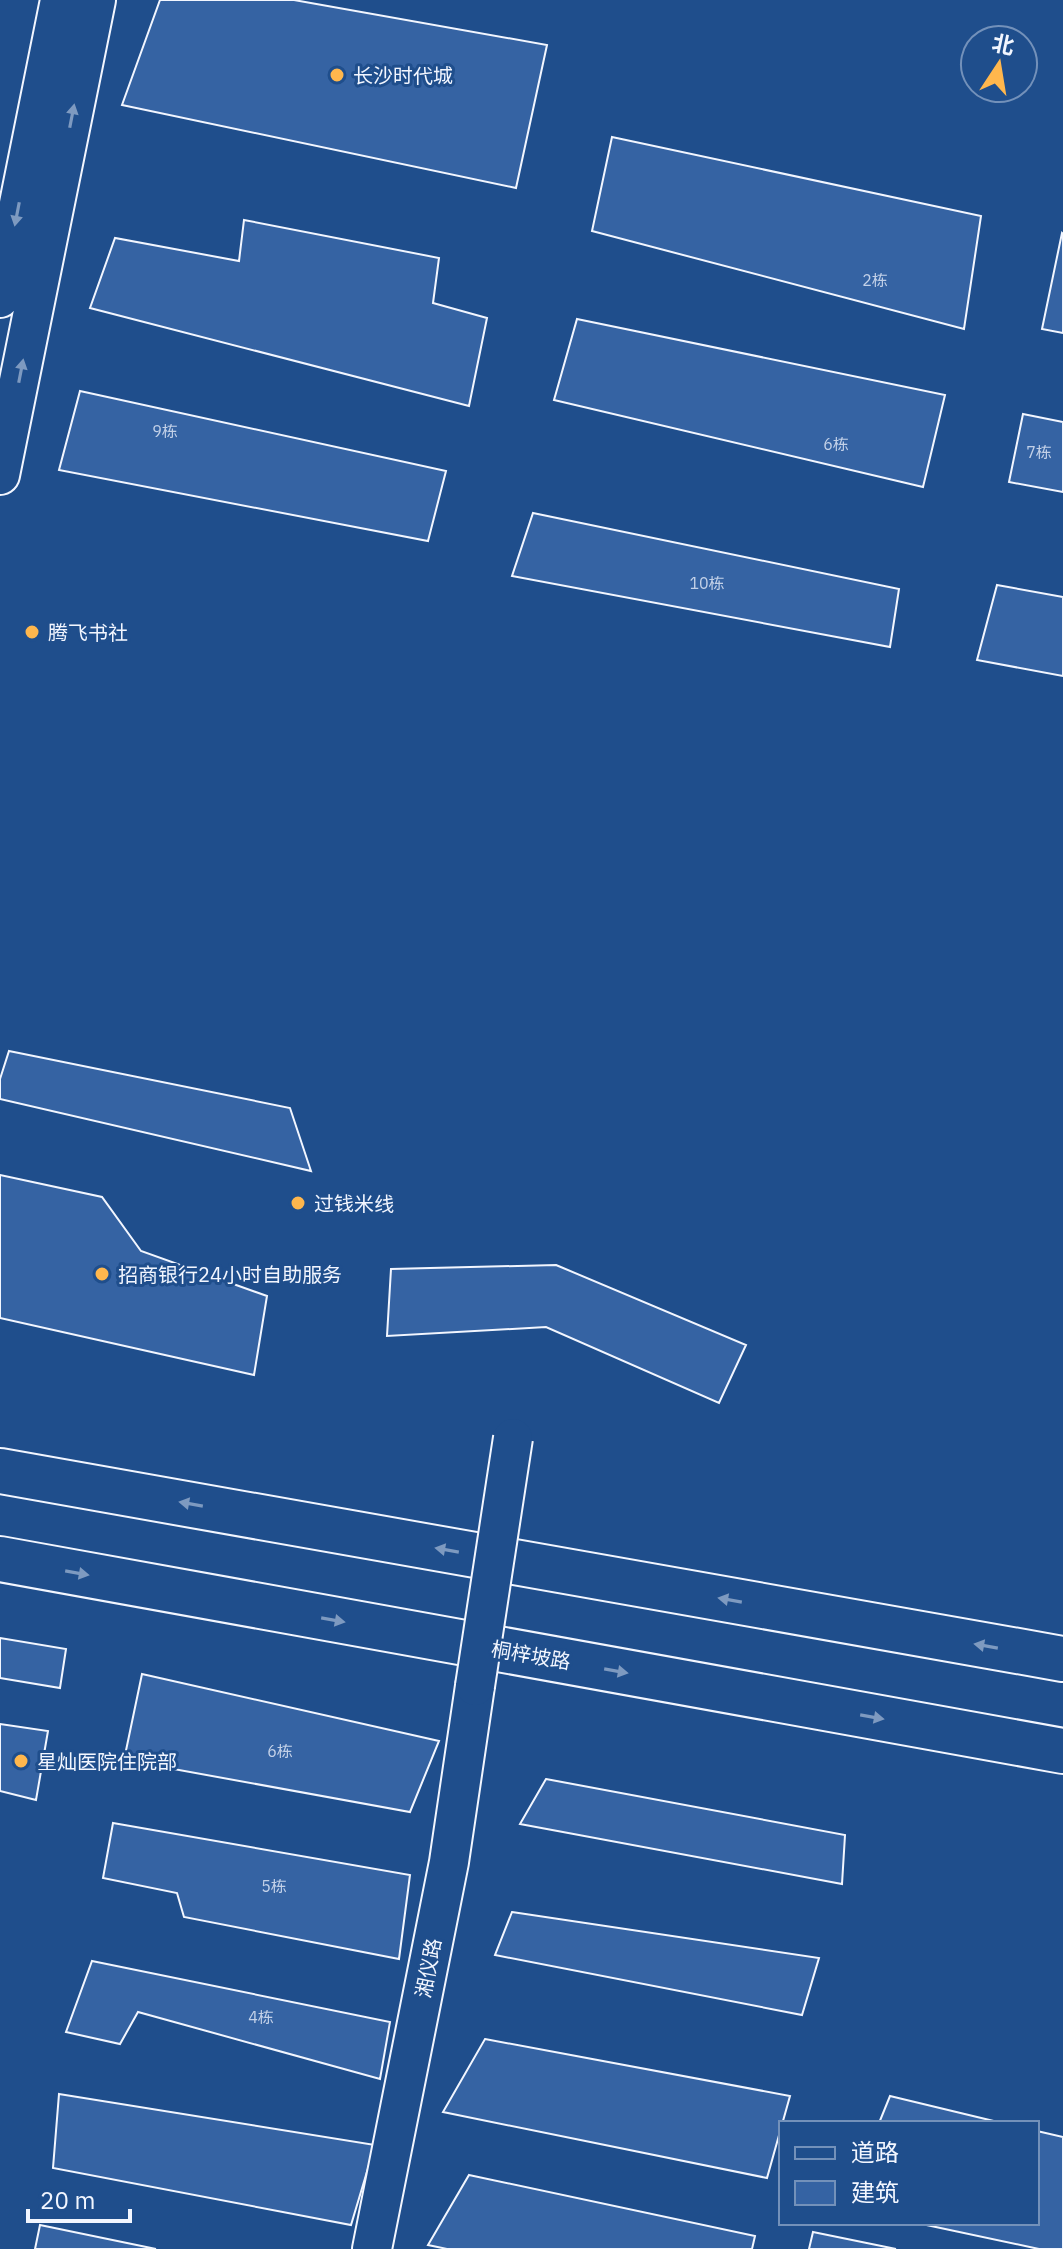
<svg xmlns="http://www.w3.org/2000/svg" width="1063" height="2249" font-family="'IBM Plex Sans','Noto Sans SC',sans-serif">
<rect width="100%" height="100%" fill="#1f4e8c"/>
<path fill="#3563a3" stroke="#f2f6ff" stroke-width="2" d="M 160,0 L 294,0 L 547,45 L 516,188 L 122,105 Z
M 612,137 L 981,216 L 964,329 L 592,231 Z
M 244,220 L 439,258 L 433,303 L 487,318 L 469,406 L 90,308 L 115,238 L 239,261 Z
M 1062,233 L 1063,234 L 1063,333 L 1042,329 Z
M 577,319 L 945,395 L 923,487 L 554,400 Z
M 80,391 L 446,471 L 428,541 L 59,470 Z
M 1023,414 L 1063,422 L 1063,492 L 1009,482 Z
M 533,513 L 899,589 L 890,647 L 512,576 Z
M 997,585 L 1063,597 L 1063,676 L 977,660 Z
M 9,1051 L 290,1108 L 311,1171 L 0,1099 L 0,1079 Z
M 0,1175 L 102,1197 L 141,1251 L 267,1296 L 254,1375 L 0,1318 Z
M 556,1265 L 746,1345 L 719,1403 L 546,1327 L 387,1336 L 391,1269 Z
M 0,1638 L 66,1649 L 60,1688 L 0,1678 Z
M 142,1674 L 439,1741 L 410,1812 L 124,1760 Z
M 0,1724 L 48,1731 L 36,1800 L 0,1791 Z
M 546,1779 L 845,1835 L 842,1884 L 520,1824 Z
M 113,1823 L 410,1875 L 399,1959 L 184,1917 L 177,1893 L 103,1878 Z
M 512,1912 L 819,1958 L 802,2015 L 495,1955 Z
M 92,1961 L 390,2022 L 380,2079 L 138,2012 L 120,2044 L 66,2032 Z
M 485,2039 L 790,2096 L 767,2178 L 443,2112 Z
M 59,2094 L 375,2145 L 351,2225 L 53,2168 Z
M 890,2096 L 1002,2123 L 879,2123 Z
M 1037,2131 L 1063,2137 L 1063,2249 L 1039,2249 L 917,2223 L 1037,2223 Z
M 469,2175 L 755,2236 L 752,2249 L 447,2249 L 428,2245 Z
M 40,2225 L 156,2249 L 35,2249 Z
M 813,2232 L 896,2249 L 809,2249 Z"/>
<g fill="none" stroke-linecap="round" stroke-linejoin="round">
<defs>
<path id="minor" d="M 0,298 L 60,0
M 0,475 L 96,0
M 372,2249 L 449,1862 L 475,1686"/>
<path id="major" d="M 0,1471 L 1063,1659
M 0,1559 L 1063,1751"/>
</defs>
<use href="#minor" stroke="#f2f6ff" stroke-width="42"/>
<use href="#major" stroke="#f2f6ff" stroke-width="48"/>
<use href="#minor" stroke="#1f4e8c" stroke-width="38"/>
<use href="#major" stroke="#1f4e8c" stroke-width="44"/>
<defs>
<path id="minor-bridge" d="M 475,1686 L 513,1438"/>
</defs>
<use href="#minor-bridge" stroke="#f2f6ff" stroke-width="42" stroke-linecap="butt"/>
<use href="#minor-bridge" stroke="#1f4e8c" stroke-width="38"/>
</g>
<defs><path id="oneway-solid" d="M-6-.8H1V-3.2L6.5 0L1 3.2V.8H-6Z" transform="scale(2)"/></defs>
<g fill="#7e9ac0">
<use href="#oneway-solid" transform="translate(72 116) rotate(-79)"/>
<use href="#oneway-solid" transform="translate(17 214) rotate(101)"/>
<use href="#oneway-solid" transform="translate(21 371) rotate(-79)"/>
<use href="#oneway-solid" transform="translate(191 1504) rotate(-170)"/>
<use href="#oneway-solid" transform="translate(447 1550) rotate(-170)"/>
<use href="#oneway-solid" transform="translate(77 1573) rotate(10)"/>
<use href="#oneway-solid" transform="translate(730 1600) rotate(-170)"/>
<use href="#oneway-solid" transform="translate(333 1620) rotate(10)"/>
<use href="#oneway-solid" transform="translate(986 1646) rotate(-170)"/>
<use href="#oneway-solid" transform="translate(616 1671) rotate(10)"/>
<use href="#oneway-solid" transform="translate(872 1717) rotate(10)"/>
</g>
<g fill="#ffb74d" stroke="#1f4e8c" stroke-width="3">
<circle cx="337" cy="75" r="8"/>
<circle cx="32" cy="632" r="8"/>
<circle cx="298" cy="1203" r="8"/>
<circle cx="102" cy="1274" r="8"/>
<circle cx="21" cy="1761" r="8"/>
</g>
<g text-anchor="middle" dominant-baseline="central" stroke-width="6" stroke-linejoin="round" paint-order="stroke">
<g font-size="16" fill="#c3d1e8">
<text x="875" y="280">2栋</text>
<text x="165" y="431">9栋</text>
<text x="836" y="444">6栋</text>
<text x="1039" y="452">7栋</text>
<text x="707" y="583">10栋</text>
<text x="280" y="1751">6栋</text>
<text x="274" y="1886">5栋</text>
<text x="261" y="2017">4栋</text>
</g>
<g font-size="20" fill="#f2f6ff" stroke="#1f4e8c" text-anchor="start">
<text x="353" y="75">长沙时代城</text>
<text x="48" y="632">腾飞书社</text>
<text x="314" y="1203">过钱米线</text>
<text x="118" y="1274">招商银行24小时自助服务</text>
<text x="37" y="1761">星灿医院住院部</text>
</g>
<g font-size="20" fill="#f2f6ff" stroke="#1f4e8c">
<text transform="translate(531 1655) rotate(10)">桐梓坡路</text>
<text transform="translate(428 1968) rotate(-79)">湘仪路</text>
</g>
</g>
<rect x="779" y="2121" width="260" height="104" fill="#1f4e8c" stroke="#7391ba" stroke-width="2"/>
<rect x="795" y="2147" width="40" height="12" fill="#1f4e8c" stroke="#7391ba" stroke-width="2"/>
<text x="851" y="2161" font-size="24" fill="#f2f6ff">道路</text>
<rect x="795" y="2181" width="40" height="24" fill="#3563a3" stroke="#7391ba" stroke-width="2"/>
<text x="851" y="2201" font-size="24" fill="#f2f6ff">建筑</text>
<g transform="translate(999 64) rotate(12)"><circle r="38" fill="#1f4e8c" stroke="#7391ba" stroke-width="2"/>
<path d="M0-6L14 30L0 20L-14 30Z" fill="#ffb74d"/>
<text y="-12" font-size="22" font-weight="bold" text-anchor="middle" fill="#f2f6ff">北</text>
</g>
<path d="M28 2209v12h102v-12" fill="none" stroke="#f2f6ff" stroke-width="4"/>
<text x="40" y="2209" font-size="24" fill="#f2f6ff" stroke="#1f4e8c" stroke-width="6" paint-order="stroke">20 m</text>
</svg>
